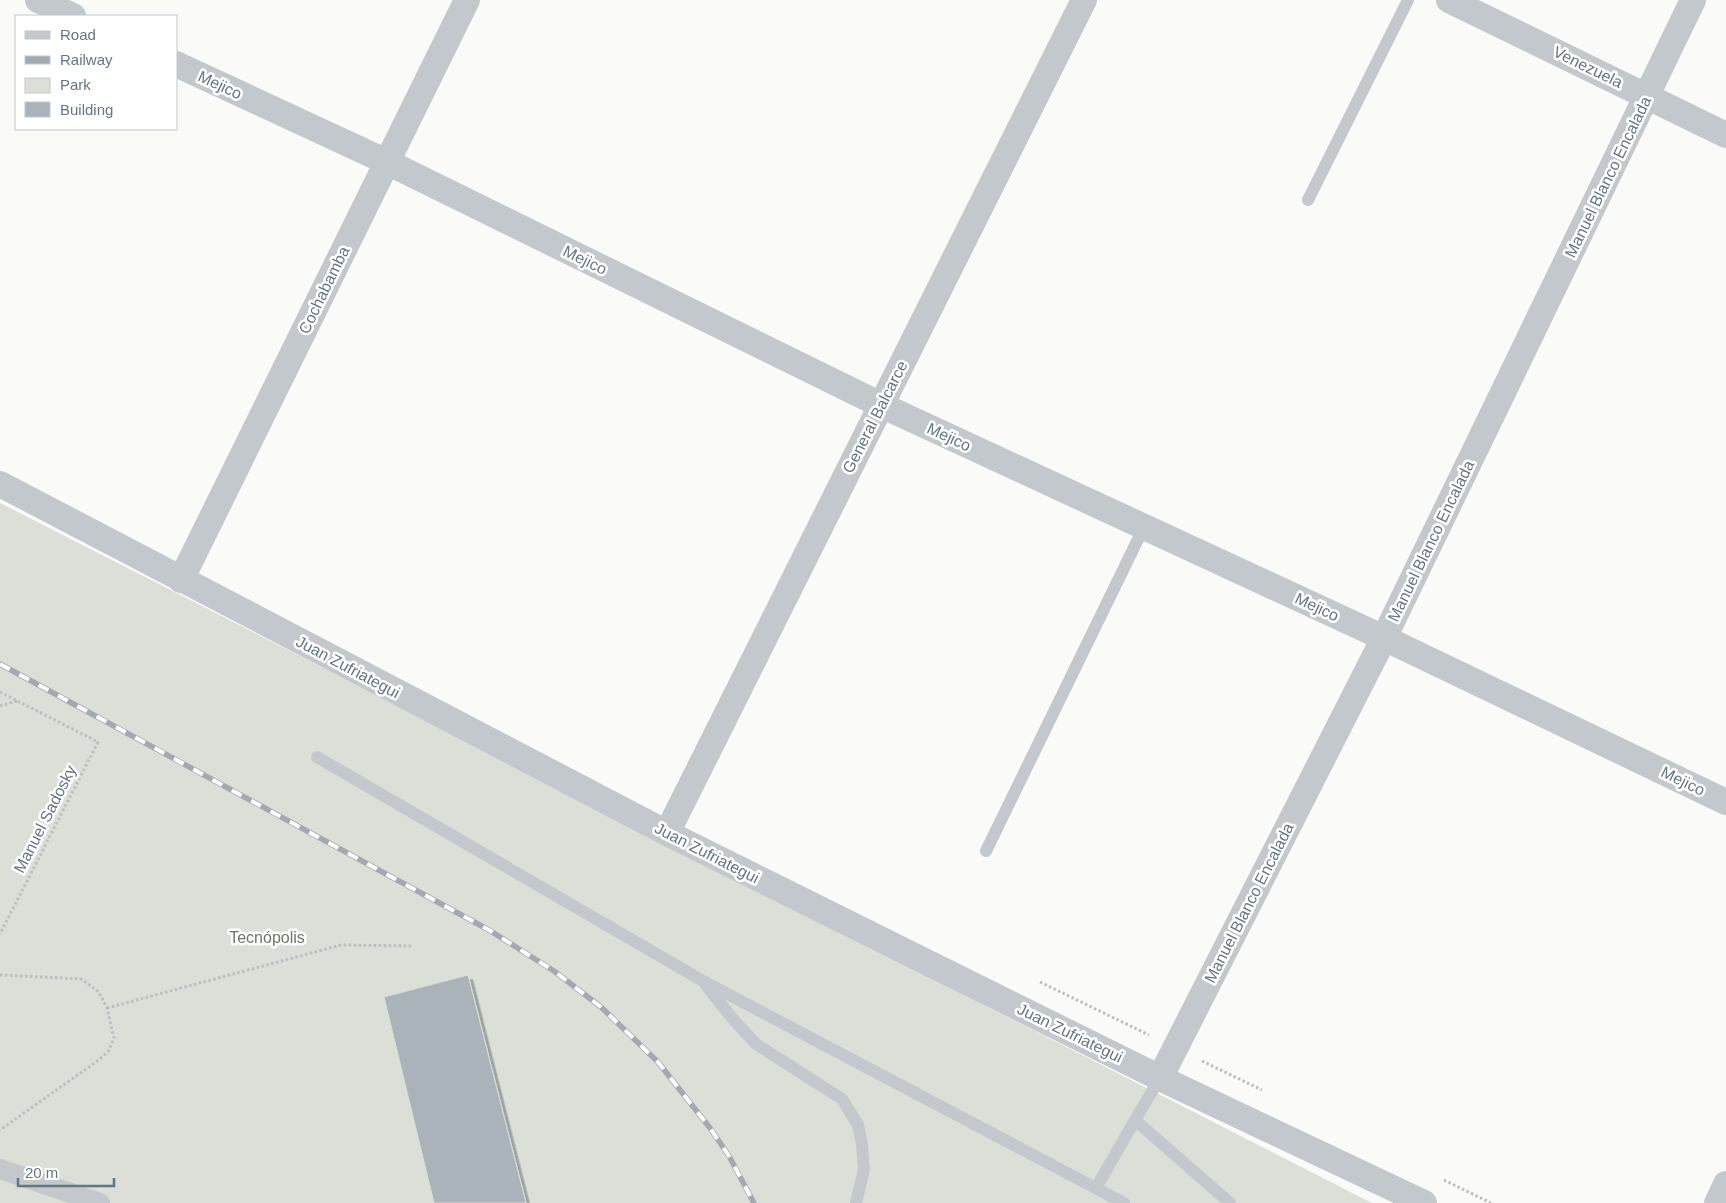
<svg xmlns="http://www.w3.org/2000/svg" width="1726" height="1203" font-family="Arial,sans-serif">
<defs>
<filter id="shadow"><feDropShadow dx="4.5" dy="4.5" stdDeviation="0" flood-color="#0004"/></filter>
</defs>
<rect width="100%" height="100%" fill="#fafaf8"/>
<path fill="#dadfd7" d="M 0,503 L 1372,1203 L 0,1203 Z"/>
<path fill="#aab3b9" stroke="#dcdcda" filter="url(#shadow)" d="M 468,975 L 526,1203 L 434,1203 L 384,997 Z"/>
<g fill="none" stroke-linecap="round" stroke-linejoin="round">
<path stroke="#bbbfc2" stroke-width="3" stroke-dasharray="2.5 2.5" stroke-linecap="butt" d="M 0,692 L 98,742 L 0,934
M 0,706 L 17,701
M 0,975 L 81,979 L 99,992 L 107,1008 L 114,1038 L 108,1052 L 96,1062 L 0,1130
M 1040,982 L 1149,1035
M 107,1008 L 341,945 L 412,946
M 1202,1061 L 1262,1090
M 1444,1180 L 1491,1203"/>
<path stroke="#c3c8cc" stroke-width="12" d="M 1308,200 L 1408,0
M 317,757 L 703,981 L 1124,1203
M 986,851 L 1144,527
M 706,985 L 732,1018 L 756,1044 L 842,1099 L 858,1125 L 862,1144 L 864,1169 L 856,1203
M 1160,1078 L 1135,1120 L 1230,1203
M 1096,1188 L 1135,1120"/>
<path stroke="#c3c8cc" stroke-width="20" d="M 0,1169 L 100,1203"/>
<path stroke="#c3c8cc" stroke-width="26" d="M 38,0 L 73,16
M 1449,0 L 1726,135
M 176,64 L 387,162 L 881,405 L 1384,638 L 1726,802
M 0,484 L 667,833 L 1160,1078 L 1424,1203
M 181,580 L 467,0
M 667,833 L 1084,0
M 1160,1078 L 1384,638 L 1693,0
M 1717,1203 L 1726,1184"/>
<defs>
<path id="rail" d="M 0,664 L 489,930 L 554,971 L 601,1007 L 658,1062 L 710,1128 L 729,1156 L 754,1203"/>
</defs>
<use href="#rail" stroke="#a2aab0" stroke-width="5.5"/>
<use href="#rail" stroke="#fff" stroke-width="4" stroke-dasharray="11" stroke-linecap="butt"/>
</g>
<g text-anchor="middle" dominant-baseline="central" stroke-width="5" stroke-linejoin="round" paint-order="stroke">
<g font-size="16" fill="#657683" stroke="#fff">
<text transform="translate(1588 67) rotate(26)">Venezuela</text>
<text transform="translate(220 85) rotate(25)">Mejico</text>
<text transform="translate(1608 177) rotate(-64)">Manuel Blanco Encalada</text>
<text transform="translate(585 260) rotate(26)">Mejico</text>
<text transform="translate(324 290) rotate(-64)">Cochabamba</text>
<text transform="translate(875 417) rotate(-63)">General Balcarce</text>
<text transform="translate(949 437) rotate(25)">Mejico</text>
<text transform="translate(1431 541) rotate(-64)">Manuel Blanco Encalada</text>
<text transform="translate(1317 607) rotate(25)">Mejico</text>
<text transform="translate(348 667) rotate(28)">Juan Zufriategui</text>
<text transform="translate(1683 781) rotate(26)">Mejico</text>
<text transform="translate(45 819) rotate(-63)">Manuel Sadosky</text>
<text transform="translate(707 853) rotate(27)">Juan Zufriategui</text>
<text transform="translate(1249 903) rotate(-63)">Manuel Blanco Encalada</text>
<text transform="translate(1070 1033) rotate(26)">Juan Zufriategui</text>
</g>
<g font-size="16" fill="#687a64" stroke="#fff">
<text x="267" y="937">Tecnópolis</text>
</g>
</g>
<rect x="15" y="15" width="162" height="115" fill="#ffffff" stroke="#c1c8cd"/>
<rect x="25" y="31" width="25" height="8" fill="#c3c8cc" stroke="#c1c8cd"/>
<text x="60" y="40" font-size="15" fill="#657683">Road</text>
<rect x="25" y="56" width="25" height="8" fill="#a2aab0" stroke="#c1c8cd"/>
<text x="60" y="65" font-size="15" fill="#657683">Railway</text>
<rect x="25" y="78" width="25" height="15" fill="#dadfd7" stroke="#c1c8cd"/>
<text x="60" y="90" font-size="15" fill="#657683">Park</text>
<rect x="25" y="102" width="25" height="15" fill="#aab3b9" stroke="#c1c8cd"/>
<text x="60" y="115" font-size="15" fill="#657683">Building</text>
<path d="M18 1178v8h96v-8" fill="none" stroke="#657683" stroke-width="2.5"/>
<text x="25" y="1178" font-size="15" fill="#657683" stroke="#ffffff" stroke-width="4" paint-order="stroke">20 m</text>
</svg>
